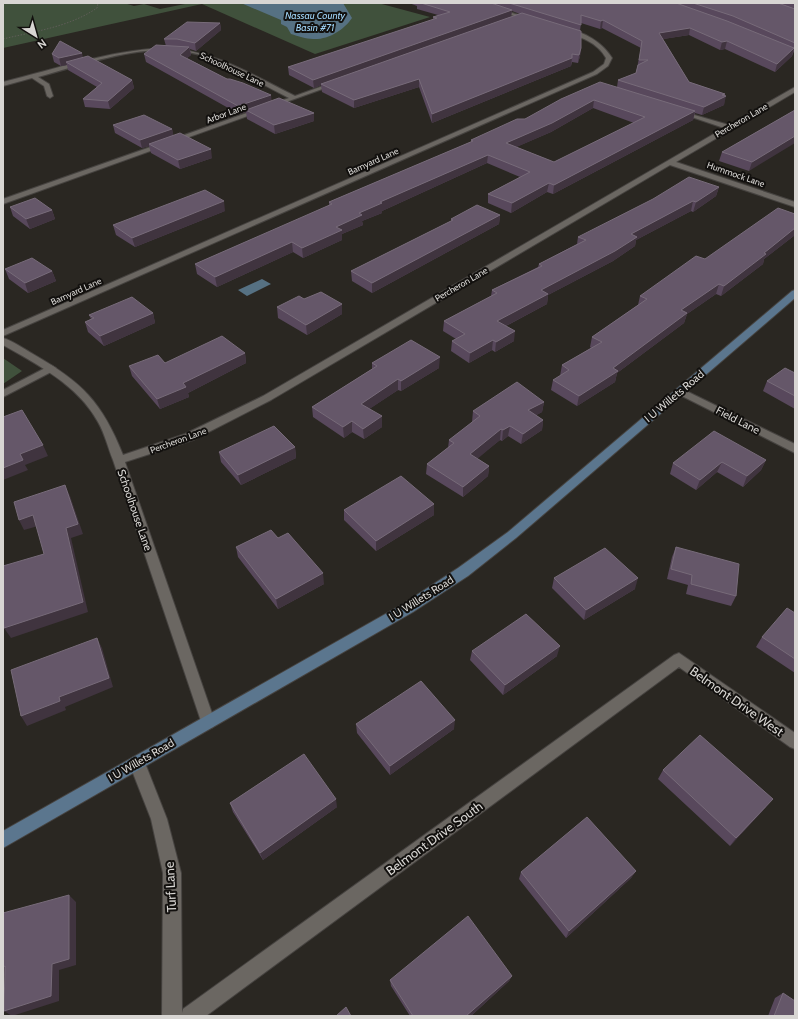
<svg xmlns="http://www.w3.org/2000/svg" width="798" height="1019" font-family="Cabin,sans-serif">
<rect width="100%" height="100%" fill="#2a2722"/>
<path fill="#40513c" d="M 3,3 L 124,3 L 134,6 L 144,4 L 160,9 L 190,3 L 378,3 L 430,17 L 315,54 L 202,4 L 3,48 Z
M 3,358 L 22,371 L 3,384 Z"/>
<path fill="#567183" d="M 241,3 L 343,3 L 352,18 C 344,30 328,40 313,39 C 306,39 298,36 291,34 L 287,27 L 281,24 L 281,20 Z
M 262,279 L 271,284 L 247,296 L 238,290 Z"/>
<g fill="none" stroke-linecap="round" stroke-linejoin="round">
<defs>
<path id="lane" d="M 51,365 L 56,368 L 55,370 L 3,397 L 3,390 Z"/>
<path id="street" d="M 473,3 L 480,3 L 535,20 L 530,21 Z
M 564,30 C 582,29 603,43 612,58 L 608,66 L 597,74 L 3,336 L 3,330 L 593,72 L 604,64 L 606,58 C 597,42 581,37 564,32 Z
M 162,48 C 212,49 251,74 295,96 L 334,82 L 339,83 L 3,204 L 3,199 L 289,98 C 263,85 237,69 209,58 C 156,37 91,63 38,77 L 49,84 L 53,96 L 50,98 L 47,96 L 44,86 L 32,78 L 3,86 L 3,82 C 55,69 108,51 162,48 Z
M 795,87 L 795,92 L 676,162 L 795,202 L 795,207 L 670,165 L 271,400 L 193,440 L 125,462 L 215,722 L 213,727 L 208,729 L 203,727 L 113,460 C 108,448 105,434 98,422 C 78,385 38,365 3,345 L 3,338 C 13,341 24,349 33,354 C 82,382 102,402 123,455 L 185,434 L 263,396 L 724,128 L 677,112 L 677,110 L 729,125 Z
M 680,388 L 795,444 L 795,453 L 676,393 L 675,391 Z
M 679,653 L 795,733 L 795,749 L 790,747 L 679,667 L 206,1016 L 162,1016 L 163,873 L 151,819 L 129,763 L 132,758 L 137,756 L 142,758 L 145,763 L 167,819 L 181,873 L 182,1013 L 183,1009 L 674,655 Z"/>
<path id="secondary" d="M 795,290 L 795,298 L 516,538 L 468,576 L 413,612 L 3,848 L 3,831 L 403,604 L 458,568 L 508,532 L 792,291 Z"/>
</defs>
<use href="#lane" stroke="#464340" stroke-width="2"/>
<use href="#street" stroke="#464340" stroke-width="2"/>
<use href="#secondary" stroke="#464340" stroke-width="2"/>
<path stroke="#5f5d58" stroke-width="1" stroke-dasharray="1.5 1.5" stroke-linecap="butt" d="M 3,39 C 36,31 69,27 97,8 L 98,3"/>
<use href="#lane" fill="#6b6762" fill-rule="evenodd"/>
<use href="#street" fill="#6b6762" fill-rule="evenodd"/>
<use href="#secondary" fill="#5b768e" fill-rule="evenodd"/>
</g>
<path fill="#58485c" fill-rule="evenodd" d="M 409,3 L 795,3 L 795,51 L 794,51 L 792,56 L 775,72 L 725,49 L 720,50 L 689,35 L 663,39 L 689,82 L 725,94 L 724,105 L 702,115 L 695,113 L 693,120 L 553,194 L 547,192 L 511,213 L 488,203 L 488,194 L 520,177 L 487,163 L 382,211 L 382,213 L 362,221 L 363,225 L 342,234 L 342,240 L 303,258 L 293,252 L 217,287 L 197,274 L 195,264 L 329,206 L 329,202 L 471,142 L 471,140 L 525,119 L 617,87 L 618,80 L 636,73 L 641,48 L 602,28 L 600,29 L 581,23 L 580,31 L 581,48 L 580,56 L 578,63 L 572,62 L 571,66 L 432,123 L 419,87 L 354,108 L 322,92 L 321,85 L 314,88 L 289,75 L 288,67 L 433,20 L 433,17 L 438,15 L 417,9 L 417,6 ZM 512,11 L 520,14 L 511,17 ZM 593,108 L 634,123 L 554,162 L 516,147 L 551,132 Z
M 220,23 L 221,30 L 196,51 L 190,49 L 191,55 L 187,58 L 227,79 L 271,101 L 314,113 L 314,121 L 275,134 L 247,119 L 246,112 L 239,114 L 146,62 L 144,54 L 166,46 L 164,39 Z
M 52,54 L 83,58 L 132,80 L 134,88 L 110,109 L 85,107 L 83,99 L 97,87 L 68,70 L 67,65 L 61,66 L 54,62 Z
M 795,110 L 749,171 L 719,161 L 722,152 Z
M 113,125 L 172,129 L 173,135 L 212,158 L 180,169 L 151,153 L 149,146 L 142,148 L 115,133 Z
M 719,187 L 716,196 L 693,212 L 691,211 L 636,240 L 635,246 L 613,261 L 548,295 L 547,304 L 506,326 L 514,341 L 495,352 L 492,350 L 469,363 L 451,351 L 452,341 L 456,339 L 443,331 L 444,321 L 491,296 L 492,290 L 538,267 L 539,264 L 577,244 L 578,237 Z
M 10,207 L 52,210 L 55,219 L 30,229 L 13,216 Z
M 225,211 L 135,247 L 116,235 L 113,225 Z
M 795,214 L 795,235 L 764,259 L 763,264 L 721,296 L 716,294 L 687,314 L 684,323 L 617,373 L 615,382 L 577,406 L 551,390 L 553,380 L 560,376 L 562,365 L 591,348 L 590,347 L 592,337 L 638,305 L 640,296 L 705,259 Z
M 500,215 L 499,224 L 372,293 L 352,281 L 351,271 L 451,221 L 451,219 Z
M 5,269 L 52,271 L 56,281 L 28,293 L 9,279 Z
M 304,299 L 342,314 L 307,335 L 278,318 L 277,307 Z
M 153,313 L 155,323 L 104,346 L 88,332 L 85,322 L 91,319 L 89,315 Z
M 245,353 L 246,363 L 188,393 L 189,397 L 160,409 L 132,376 L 129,366 L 165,363 Z
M 372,363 L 439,368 L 401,391 L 398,390 L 369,409 L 382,427 L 364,439 L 352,432 L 344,438 L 313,417 L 312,407 L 372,369 Z
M 795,373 L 795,409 L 763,391 L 767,381 Z
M 544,402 L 542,412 L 536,415 L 543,420 L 542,430 L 521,444 L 508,436 L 502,441 L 500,440 L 477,458 L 489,466 L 488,476 L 463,497 L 426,474 L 427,464 L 448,448 L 449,440 L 473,422 L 472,422 L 473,411 Z
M 295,447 L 296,458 L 241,485 L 221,462 L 219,452 Z
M 766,460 L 761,470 L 743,487 L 717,472 L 696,490 L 670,474 L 673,463 Z
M 434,504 L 434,515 L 376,551 L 344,520 L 344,510 Z
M 236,547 L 324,584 L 278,609 L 238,557 Z
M 676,547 L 736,596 L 731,606 L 686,594 L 688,585 L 667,579 L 672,557 Z
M 554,578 L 635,589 L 584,620 L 552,588 Z
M 795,613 L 795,673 L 756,647 L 762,637 Z
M 472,651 L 557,656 L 503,695 L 470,660 Z
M 356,724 L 454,729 L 390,775 L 357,733 Z
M 663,770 L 766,807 L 730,846 L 658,779 Z
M 230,803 L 337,807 L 263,860 L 233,812 Z
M 636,871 L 631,878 L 566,938 L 519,879 L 521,872 Z
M 512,976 L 509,981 L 471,1016 L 410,1016 L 391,986 L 390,980 Z
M 783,993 L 795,1016 L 768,1016 L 775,998 Z"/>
<path fill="#40343f" d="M 512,10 L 511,17 L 321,84 L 321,85 L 314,88 L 313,80 Z
M 603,20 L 602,28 L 600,29 L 601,21 Z
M 220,23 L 221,30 L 196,51 L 195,43 Z
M 690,28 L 689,35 L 657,40 L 659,33 Z
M 727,41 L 725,49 L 720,50 L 722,42 Z
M 189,47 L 191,55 L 182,62 L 180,55 Z
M 581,48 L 580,56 L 578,63 L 579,55 Z
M 794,48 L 792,56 L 775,72 L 777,64 Z
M 82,53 L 84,61 L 66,62 L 67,65 L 61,66 L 59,58 Z
M 572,58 L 571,66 L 432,123 L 432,114 Z
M 419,79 L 419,87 L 354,108 L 354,100 Z
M 132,80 L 134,88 L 110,109 L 108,101 Z
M 725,94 L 724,97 L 726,96 L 724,105 L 702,115 L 704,107 Z
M 271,95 L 272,103 L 246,110 L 246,112 L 239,114 L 238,106 Z
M 594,100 L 593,108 L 551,132 L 505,152 L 506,143 Z
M 695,111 L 693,120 L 553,194 L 554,185 Z
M 314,113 L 314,121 L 275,134 L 274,125 Z
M 172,129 L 174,137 L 149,144 L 149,146 L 142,148 L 140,140 Z
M 795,136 L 795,143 L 749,171 L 752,162 Z
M 211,149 L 212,158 L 180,169 L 178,160 Z
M 488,155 L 487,163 L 382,211 L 382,213 L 362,221 L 363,225 L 342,234 L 342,240 L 303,258 L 302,248 L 359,213 L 380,202 Z
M 549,183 L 547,192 L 511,213 L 512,203 Z
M 719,187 L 716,196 L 693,212 L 696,202 Z
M 224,201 L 225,211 L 135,247 L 132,238 Z
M 693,201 L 691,211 L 636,240 L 635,246 L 613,261 L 548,295 L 547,304 L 496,331 L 497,321 L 541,290 L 631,234 Z
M 52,210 L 55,219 L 30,229 L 26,219 Z
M 500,215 L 499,224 L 372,293 L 372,283 Z
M 795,228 L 795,235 L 764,259 L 763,264 L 721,296 L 724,286 L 764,253 Z
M 292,242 L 293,252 L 217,287 L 215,277 Z
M 52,271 L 56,281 L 28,293 L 25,283 Z
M 719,284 L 716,294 L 687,314 L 684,323 L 617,373 L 615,382 L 577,406 L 579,396 L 613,368 L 681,310 Z
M 342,304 L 342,314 L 307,335 L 306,325 Z
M 153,313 L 155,323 L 104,346 L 100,336 Z
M 515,331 L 514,341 L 495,352 L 496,342 Z
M 493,340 L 492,350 L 469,363 L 470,353 Z
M 245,353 L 246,363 L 188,393 L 189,397 L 160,409 L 157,399 L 183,383 Z
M 440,357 L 439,368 L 401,391 L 401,381 Z
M 398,379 L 398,390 L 362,414 L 361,404 Z
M 544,402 L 542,412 L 527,421 L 528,410 Z
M 382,416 L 382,427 L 364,439 L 363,429 Z
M 543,420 L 542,430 L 521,444 L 523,434 Z
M 352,421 L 352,432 L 344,438 L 343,427 Z
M 510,426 L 508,436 L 502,441 L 503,430 Z
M 501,429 L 500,440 L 470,465 L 470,454 Z
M 43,445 L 48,456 L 25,465 L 28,470 L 3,480 L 3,468 L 20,454 Z
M 295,447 L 296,458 L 241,485 L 238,475 Z
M 766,460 L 761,470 L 743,487 L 747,476 Z
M 722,462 L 717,472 L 696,490 L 700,480 Z
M 489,466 L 488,476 L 463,497 L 463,487 Z
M 65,485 L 70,496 L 83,534 L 71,538 L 88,612 L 11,638 L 4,628 L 66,528 Z
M 434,504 L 434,515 L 376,551 L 376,541 Z
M 33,515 L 38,526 L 24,530 L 19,520 Z
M 323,573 L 324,584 L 278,609 L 276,599 Z
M 638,578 L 635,589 L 584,620 L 586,610 Z
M 97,638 L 102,648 L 113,687 L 65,707 L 66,710 L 27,726 L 21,716 L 59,697 Z
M 560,646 L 557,656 L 503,695 L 505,685 Z
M 455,720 L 454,729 L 390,775 L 390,766 Z
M 336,799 L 337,807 L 263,860 L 260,853 Z
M 773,799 L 766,807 L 730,846 L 736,838 Z
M 636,871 L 631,878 L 566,938 L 569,931 Z
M 69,895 L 76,902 L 76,965 L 59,970 L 59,1001 L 12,1016 L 4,1011 L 52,964 Z
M 5,966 L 14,973 L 3,976 L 3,967 Z
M 512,976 L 509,981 L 471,1016 L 466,1016 Z"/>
<path fill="#655769" stroke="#776b79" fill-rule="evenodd" d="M 421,3 L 491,3 L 512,10 L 313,80 L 288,67 L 425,22 L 437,18 L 433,17 L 450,12 Z
M 509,3 L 676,3 L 727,21 L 794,48 L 777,64 L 727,41 L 722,42 L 690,28 L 659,33 L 689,82 L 725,94 L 722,95 L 726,96 L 704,107 L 618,80 L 636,73 L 638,65 L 648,60 L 639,60 L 642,41 L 603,20 L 601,21 L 581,15 L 581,25 Z
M 693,3 L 778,3 L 795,9 L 795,43 L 733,16 Z
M 522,13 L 581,31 L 581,48 L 579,55 L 572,54 L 572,58 L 432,114 L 419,79 L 354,100 L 321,84 Z
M 187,22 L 220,23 L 195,43 L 177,39 L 164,39 Z
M 60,41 L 82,53 L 59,58 L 52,54 Z
M 156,45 L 189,47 L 180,55 L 227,79 L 230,79 L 243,83 L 271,95 L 238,106 L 144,54 Z
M 88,56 L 132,80 L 108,101 L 83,99 L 102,83 L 66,62 Z
M 600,82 L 695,111 L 554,185 L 549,183 L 512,203 L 488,194 L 530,172 L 488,155 L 380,202 L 382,203 L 359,213 L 362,215 L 336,227 L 342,230 L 302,248 L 292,242 L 215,277 L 195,264 L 332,204 L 329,202 L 473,141 L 471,140 L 517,119 L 525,119 L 561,99 ZM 594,100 L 645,117 L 554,162 L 506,143 L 552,123 Z
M 279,98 L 314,113 L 274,125 L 246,110 Z
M 795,110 L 795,136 L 752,162 L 722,152 Z
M 144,115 L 172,129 L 140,140 L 113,125 Z
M 180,133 L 211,149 L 178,160 L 149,144 Z
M 689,177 L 719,187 L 696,202 L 693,201 L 631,234 L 637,237 L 615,251 L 541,290 L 548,294 L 497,321 L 515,331 L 496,342 L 493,340 L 470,353 L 452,341 L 465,334 L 444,321 L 497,293 L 492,290 L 542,266 L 539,264 L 586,240 L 578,237 L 653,199 Z
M 205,190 L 224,201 L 132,238 L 113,225 Z
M 35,198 L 52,210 L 26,219 L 10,207 Z
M 477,205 L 500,215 L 372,283 L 351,271 L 453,220 L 451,219 Z
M 778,208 L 795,214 L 795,228 L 764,253 L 766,254 L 724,286 L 719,284 L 681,310 L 687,313 L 613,368 L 618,371 L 579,396 L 553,380 L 569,370 L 562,365 L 602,342 L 592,337 L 647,299 L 640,296 L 696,256 L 705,259 Z
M 32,258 L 52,271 L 25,283 L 5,269 Z
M 321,292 L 342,304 L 306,325 L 277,307 L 299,296 L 304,299 Z
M 132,297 L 153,313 L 100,336 L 85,322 L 94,318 L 89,315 Z
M 222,336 L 245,353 L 183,383 L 186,387 L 157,399 L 129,366 L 158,355 L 165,363 Z
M 411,340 L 440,357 L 401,381 L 398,379 L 361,404 L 382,416 L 363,429 L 352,421 L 343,427 L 312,407 L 377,366 L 372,363 Z
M 785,368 L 795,373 L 795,396 L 767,381 Z
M 517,382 L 544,402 L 528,410 L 543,420 L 523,434 L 510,426 L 503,430 L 501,429 L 470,454 L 489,466 L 463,487 L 427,464 L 454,443 L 449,440 L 480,416 L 473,411 Z
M 22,410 L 43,445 L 20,454 L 23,460 L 3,468 L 3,417 Z
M 274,426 L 295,447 L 238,475 L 219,452 Z
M 714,431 L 766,460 L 747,476 L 722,462 L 700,480 L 673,463 Z
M 401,476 L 434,504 L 376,541 L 344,510 Z
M 65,485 L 78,524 L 66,528 L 83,602 L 4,628 L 3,619 L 3,566 L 44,554 L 33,515 L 19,520 L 14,502 Z
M 271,530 L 278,538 L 288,533 L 323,573 L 276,599 L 236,547 Z
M 676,547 L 739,564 L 736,596 L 691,584 L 692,575 L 671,569 Z
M 605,548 L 638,578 L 586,610 L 554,578 Z
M 787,608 L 795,613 L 795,659 L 762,637 Z
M 526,614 L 560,646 L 505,685 L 472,651 Z
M 97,638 L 109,678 L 59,697 L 60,701 L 21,716 L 11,670 Z
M 421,681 L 455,720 L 390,766 L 356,724 Z
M 700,735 L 773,799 L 736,838 L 663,770 Z
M 304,754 L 336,799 L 260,853 L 230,803 Z
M 587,817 L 636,871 L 569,931 L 521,872 Z
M 69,895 L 69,959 L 52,964 L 51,996 L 4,1011 L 5,966 L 3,967 L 3,913 Z
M 468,916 L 512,976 L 466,1016 L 413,1016 L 390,980 Z
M 783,993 L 795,1001 L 795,1016 L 774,1016 Z
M 346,1007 L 351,1016 L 336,1016 Z"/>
<g text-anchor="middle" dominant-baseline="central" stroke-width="4" stroke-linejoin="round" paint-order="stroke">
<g font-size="9" fill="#d8d6d3" stroke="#12100e">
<text transform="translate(232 69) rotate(25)">Schoolhouse Lane</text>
<text transform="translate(226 113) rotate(-20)">Arbor Lane</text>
<text transform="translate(741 120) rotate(-30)">Percheron Lane</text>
<text transform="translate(373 161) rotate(-24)">Barnyard Lane</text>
<text transform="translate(736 174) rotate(19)">Hummock Lane</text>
<text transform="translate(461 284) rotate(-30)">Percheron Lane</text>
<text transform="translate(76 291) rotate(-24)">Barnyard Lane</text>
<text transform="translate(178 440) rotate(-20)">Percheron Lane</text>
</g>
<g font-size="10" font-style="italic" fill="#a1d6f9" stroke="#12100e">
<text x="315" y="15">Nassau County<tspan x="315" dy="12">Basin #71</tspan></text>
</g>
<g font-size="11" fill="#d8d6d3" stroke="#12100e">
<text transform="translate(674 396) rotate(-40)">I U Willets Road</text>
<text transform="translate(738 420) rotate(27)">Field Lane</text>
<text transform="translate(135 510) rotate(71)">Schoolhouse Lane</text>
<text transform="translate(421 598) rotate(-32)">I U Willets Road</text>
<text transform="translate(141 760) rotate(-30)">I U Willets Road</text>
</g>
<g font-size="13" fill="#d8d6d3" stroke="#12100e">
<text transform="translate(737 701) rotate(35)">Belmont Drive West</text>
<text transform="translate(434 838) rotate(-36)">Belmont Drive South</text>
<text transform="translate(170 887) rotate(-93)">Turf Lane</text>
</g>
</g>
<rect width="798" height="1019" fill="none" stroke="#d8d6d3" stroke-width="8"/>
<g transform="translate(36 36) rotate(143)" stroke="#12100e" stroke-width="3" paint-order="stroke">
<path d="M0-3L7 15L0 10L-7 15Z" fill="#d8d6d3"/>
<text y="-6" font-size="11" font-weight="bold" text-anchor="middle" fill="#d8d6d3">N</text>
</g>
</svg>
